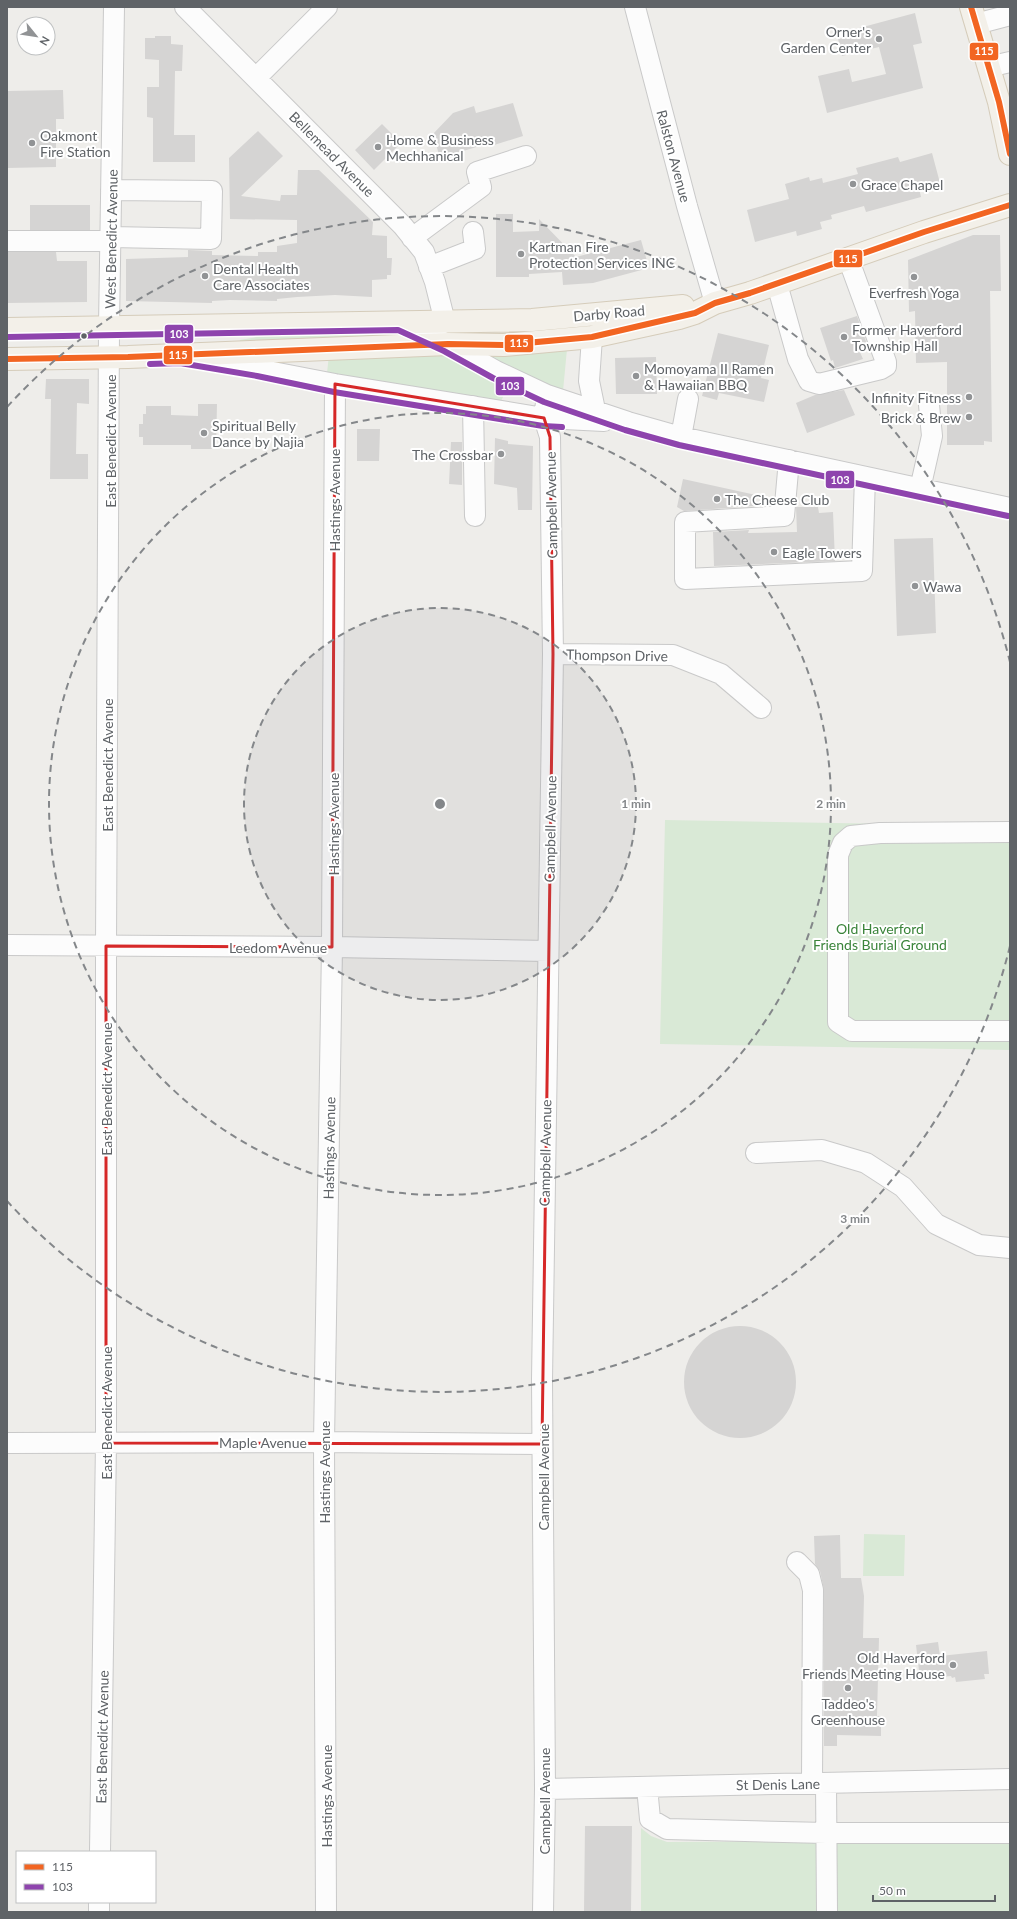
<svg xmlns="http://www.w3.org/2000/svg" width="1017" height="1919" font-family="Lato,sans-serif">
<rect width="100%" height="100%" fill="#eeedea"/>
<path fill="#d9e9d6" d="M 402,333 L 414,337 L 240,344 L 240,340 L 268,335 Z
M 567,349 L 563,391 L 535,383 L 487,355 Z
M 447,352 L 508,387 L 501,401 L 327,373 L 329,355 Z
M 665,820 L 1010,826 L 1010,1050 L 660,1044 Z
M 864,1534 L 905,1535 L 904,1576 L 863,1576 Z
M 641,1828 L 651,1836 L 667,1842 L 1010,1840 L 1010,1912 L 641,1912 Z"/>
<path fill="#d5d4d3" d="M 915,13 L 922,43 L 913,45 L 923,88 L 827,113 L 818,76 L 849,69 L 852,82 L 886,74 L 879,47 L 842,56 L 837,34 Z
M 155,36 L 171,36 L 171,44 L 183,45 L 182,71 L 175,71 L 174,135 L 195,135 L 195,162 L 153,162 L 153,118 L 147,117 L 147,87 L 159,87 L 159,60 L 145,59 L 145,38 L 155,38 Z
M 63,90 L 64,119 L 56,119 L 56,167 L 7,168 L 7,91 Z
M 513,103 L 523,136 L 494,145 L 493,142 L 440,158 L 433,134 L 453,113 L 474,106 L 476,113 Z
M 382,124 L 401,143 L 374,170 L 355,150 Z
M 258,131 L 283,156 L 241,196 L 280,201 L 281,195 L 297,195 L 298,170 L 319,170 L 373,222 L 372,235 L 387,236 L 387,258 L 392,258 L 391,275 L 387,275 L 387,279 L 372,280 L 372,297 L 335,295 L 297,297 L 277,299 L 277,301 L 230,300 L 212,301 L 212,303 L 126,301 L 126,259 L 188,257 L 188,250 L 212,251 L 212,255 L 258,256 L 258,252 L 277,252 L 277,246 L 297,243 L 297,220 L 230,219 L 229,158 Z
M 932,153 L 940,183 L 919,188 L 921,197 L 866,212 L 864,206 L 831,215 L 832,219 L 820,222 L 822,229 L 797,236 L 796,231 L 755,242 L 747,210 L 789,199 L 785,184 L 809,177 L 810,181 L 822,178 L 823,183 L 858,174 L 856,168 L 898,157 L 900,162 Z
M 30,205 L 90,205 L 90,230 L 30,230 Z
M 496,214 L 513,214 L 513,232 L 539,231 L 539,219 L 576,257 L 641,240 L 649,268 L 593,283 L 563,285 L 562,272 L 529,274 L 529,277 L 496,277 Z
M 973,235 L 1000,235 L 1001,291 L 990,291 L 992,442 L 984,441 L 984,445 L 947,445 L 947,362 L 916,363 L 915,311 L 909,312 L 908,260 Z
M 7,252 L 56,252 L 57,261 L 87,261 L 87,302 L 7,303 Z
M 857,316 L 868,347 L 859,350 L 863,359 L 835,368 L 833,360 L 831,361 L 820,328 Z
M 718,333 L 769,345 L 761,378 L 769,380 L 764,402 L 719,393 L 717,400 L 702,396 Z
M 656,357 L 657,394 L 616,394 L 615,358 Z
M 46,379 L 89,379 L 89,404 L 77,403 L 76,454 L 88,454 L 88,479 L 50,479 L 51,399 L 45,399 Z
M 844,390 L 855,415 L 807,433 L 796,403 L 815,395 Z
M 198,404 L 217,404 L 216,449 L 191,449 L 191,445 L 143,445 L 143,437 L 139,437 L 139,424 L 143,424 L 143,414 L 146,414 L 146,406 L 171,406 L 171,415 L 198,416 Z
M 357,429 L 380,429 L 379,461 L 357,461 Z
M 495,438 L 508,441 L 508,444 L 533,446 L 532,510 L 518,510 L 517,488 L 494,484 Z
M 451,442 L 462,442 L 462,485 L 449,484 Z
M 683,479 L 756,495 L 754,506 L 684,511 L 677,507 Z
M 796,507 L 818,507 L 819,513 L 833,512 L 835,561 L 714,566 L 713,532 L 749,530 L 748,533 L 797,532 Z
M 933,538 L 936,633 L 897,636 L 894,539 Z
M684 1382a56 56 0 1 1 112 0a56 56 0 1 1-112 0Z
M 840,1535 L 841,1578 L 861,1578 L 864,1596 L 863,1638 L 879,1638 L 877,1716 L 881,1716 L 881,1736 L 837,1735 L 837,1746 L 824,1746 L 824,1590 L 820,1571 L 815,1564 L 814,1536 Z
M 938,1642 L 940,1656 L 987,1651 L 989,1674 L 984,1674 L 985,1679 L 956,1682 L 955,1677 L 952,1678 L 951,1676 L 920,1679 L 916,1645 Z
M 585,1826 L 632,1826 L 631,1912 L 584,1912 Z"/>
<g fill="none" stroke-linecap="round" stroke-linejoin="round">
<defs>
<path id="minor" d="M 185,7 L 403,226 L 424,252 L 435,282 L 445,322
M 635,7 L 687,206 L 715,303
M 976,24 L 1010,15
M 988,67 L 1010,62
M 257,77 L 327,7
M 111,190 L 212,191 L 211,239 L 111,237
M 412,238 L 481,187 L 477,172 L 526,156
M 7,241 L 111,241
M 429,267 L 475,249 L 473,232
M 777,284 L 798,359 L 809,381 L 819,384 L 881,369 L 886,366 L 886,362 L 848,258
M 400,322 L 448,344 L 496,371 L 547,395 L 628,422 L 681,437 L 1010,508
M 592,337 L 589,381 L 595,410
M 205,359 L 335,384 L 544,418 L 604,421
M 473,406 L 475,516
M 681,437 L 688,399
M 789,460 L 784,516 L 685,522 L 685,579 L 862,571 L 865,477
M 920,489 L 932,436 L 929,405
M 553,654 L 673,655 L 721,674 L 761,708
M 1010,832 L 880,833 L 851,836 L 843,843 L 838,855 L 838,1022 L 852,1031 L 1010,1031
M 7,945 L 332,947 L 548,951
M 756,1153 L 822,1150 L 866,1163 L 903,1187 L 936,1224 L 979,1245 L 1010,1248
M 7,1443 L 324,1442 L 542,1444
M 797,1562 L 809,1574 L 813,1590 L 812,1783
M 826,1783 L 827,1912
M 647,1787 L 650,1819 L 667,1829 L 826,1833 L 1010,1833
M 545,1789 L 1010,1779
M 100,1852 L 106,1443 L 106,946 L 109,326 L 114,7
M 99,1912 L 99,1902
M 326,1912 L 324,1442 L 332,947 L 335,384
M 543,1912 L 545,1789 L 542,1380 L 553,654 L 550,437 L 544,418 L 547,395"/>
<path id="major" d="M 971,7 L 999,102 L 1010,154
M 7,329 L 532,320 L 683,306
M 7,359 L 128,357 L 448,344 L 504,345 L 592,337 L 679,318 L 695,313 L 715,303 L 750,293 L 924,232 L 1010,205"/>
</defs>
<use href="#minor" stroke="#c9c9c9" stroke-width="22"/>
<use href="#major" stroke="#d5ccba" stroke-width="24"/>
<use href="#minor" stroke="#fcfcfc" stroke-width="20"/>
<use href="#major" stroke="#f3f0e9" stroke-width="22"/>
<defs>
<path id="bus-1" d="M 971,7 L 999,102 L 1010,154
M 7,359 L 128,357 L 448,344 L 504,345 L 592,337 L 695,313 L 715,303 L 750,293 L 924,232 L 1010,205"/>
<path id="bus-2" d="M 7,337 L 398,330 L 444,351 L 493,378 L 544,402 L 625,430 L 679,445 L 1008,516
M 150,364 L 180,363 L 257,376 L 334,392 L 543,426 L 562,427"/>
</defs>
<use href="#bus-1" stroke="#fff" stroke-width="9"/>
<use href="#bus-2" stroke="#fff" stroke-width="9"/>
<use href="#bus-1" stroke="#f26522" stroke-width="6"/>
<use href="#bus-2" stroke="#8e44ad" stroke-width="6"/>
</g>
<path fill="none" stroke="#d62828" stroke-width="3" stroke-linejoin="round" d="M 335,384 L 544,418 L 550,437 L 553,654 L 542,1444 L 106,1443 L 106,946 L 332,947 Z"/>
<circle cx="440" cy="804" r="196" fill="#84878a" fill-opacity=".12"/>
<g fill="none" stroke="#84878a" stroke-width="2" stroke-dasharray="7 5">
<circle cx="440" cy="804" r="196"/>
<circle cx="440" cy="804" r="391"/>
<path d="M1010 946A587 587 0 0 1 7 1201M7 407A587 587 0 0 1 1010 662"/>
</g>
<g fill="#919395" stroke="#fff" stroke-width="1.5">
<circle cx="879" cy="39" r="4"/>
<circle cx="32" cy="143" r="4"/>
<circle cx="378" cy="147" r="4"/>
<circle cx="853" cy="184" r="4"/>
<circle cx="521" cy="254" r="4"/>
<circle cx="205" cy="276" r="4"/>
<circle cx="914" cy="277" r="4"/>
<circle cx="844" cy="337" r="4"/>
<circle cx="636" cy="376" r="4"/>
<circle cx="969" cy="397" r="4"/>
<circle cx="969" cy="417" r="4"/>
<circle cx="204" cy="433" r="4"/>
<circle cx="501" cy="454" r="4"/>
<circle cx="717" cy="499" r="4"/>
<circle cx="774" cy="552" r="4"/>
<circle cx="915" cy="586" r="4"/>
<circle cx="953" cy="1665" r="4"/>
<circle cx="848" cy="1688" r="4"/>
</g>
<circle fill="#5f6367" stroke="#fff" stroke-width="1.5" cx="84" cy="336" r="3.5"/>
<g text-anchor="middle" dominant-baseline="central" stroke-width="4" stroke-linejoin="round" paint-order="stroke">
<g font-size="14" fill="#5f6367" stroke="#fff" text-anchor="start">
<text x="871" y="31" text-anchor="end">Orner's<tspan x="871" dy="16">Garden Center</tspan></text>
<text x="40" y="135">Oakmont<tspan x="40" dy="16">Fire Station</tspan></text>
<text x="386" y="139">Home &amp; Business<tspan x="386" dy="16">Mechhanical</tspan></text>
<text x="861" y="184">Grace Chapel</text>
<text x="529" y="246">Kartman Fire<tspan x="529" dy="16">Protection Services INC</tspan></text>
<text x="213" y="268">Dental Health<tspan x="213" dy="16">Care Associates</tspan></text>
<text x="914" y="292" text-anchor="middle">Everfresh Yoga</text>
<text x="852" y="329">Former Haverford<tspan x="852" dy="16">Township Hall</tspan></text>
<text x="644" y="368">Momoyama II Ramen<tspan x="644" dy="16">&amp; Hawaiian BBQ</tspan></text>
<text x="961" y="397" text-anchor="end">Infinity Fitness</text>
<text x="961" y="417" text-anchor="end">Brick &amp; Brew</text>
<text x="212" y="425">Spiritual Belly<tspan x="212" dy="16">Dance by Najia</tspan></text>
<text x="493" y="454" text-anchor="end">The Crossbar</text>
<text x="725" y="499">The Cheese Club</text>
<text x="782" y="552">Eagle Towers</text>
<text x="923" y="586">Wawa</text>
<text x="945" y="1657" text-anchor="end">Old Haverford<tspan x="945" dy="16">Friends Meeting House</tspan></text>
<text x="848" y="1703" text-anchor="middle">Taddeo's<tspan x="848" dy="16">Greenhouse</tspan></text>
</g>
<g font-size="14" fill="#5f6367" stroke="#fff">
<text transform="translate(332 154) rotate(45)">Bellemead Avenue</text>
<text transform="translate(674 156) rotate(75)">Ralston Avenue</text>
<text transform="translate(111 239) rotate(-89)">West Benedict Avenue</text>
<text transform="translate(609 313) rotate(-5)">Darby Road</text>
<text transform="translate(110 441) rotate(-90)">East Benedict Avenue</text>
<text transform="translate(334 500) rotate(-90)">Hastings Avenue</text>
<text transform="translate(551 505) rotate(-91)">Campbell Avenue</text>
<text transform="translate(617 655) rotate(1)">Thompson Drive</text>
<text transform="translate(107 765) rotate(-90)">East Benedict Avenue</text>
<text transform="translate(333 824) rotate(-90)">Hastings Avenue</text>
<text transform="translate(550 829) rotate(-89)">Campbell Avenue</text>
<text x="278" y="947">Leedom Avenue</text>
<text transform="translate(106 1089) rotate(-90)">East Benedict Avenue</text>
<text transform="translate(329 1148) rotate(-89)">Hastings Avenue</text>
<text transform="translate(545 1153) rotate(-89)">Campbell Avenue</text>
<text transform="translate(106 1413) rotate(-90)">East Benedict Avenue</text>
<text x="263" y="1442">Maple Avenue</text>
<text transform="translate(324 1472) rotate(-90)">Hastings Avenue</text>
<text transform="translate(543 1477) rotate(-90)">Campbell Avenue</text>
<text transform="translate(102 1737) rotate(-89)">East Benedict Avenue</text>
<text transform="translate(778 1784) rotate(-1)">St Denis Lane</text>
<text transform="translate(326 1796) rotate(-90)">Hastings Avenue</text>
<text transform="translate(544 1801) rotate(-90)">Campbell Avenue</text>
</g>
<g font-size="14" fill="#3a843a" stroke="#fff">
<text x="880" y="928">Old Haverford<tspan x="880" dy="16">Friends Burial Ground</tspan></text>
</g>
</g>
<circle cx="440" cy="804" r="6" fill="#84878a" stroke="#fff" stroke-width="2"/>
<g font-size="12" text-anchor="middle" font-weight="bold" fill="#84878a" stroke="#fff" stroke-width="4" stroke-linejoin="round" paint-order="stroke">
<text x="636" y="808">1 min</text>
<text x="831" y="808">2 min</text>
<text x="855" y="1223">3 min</text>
</g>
<g stroke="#fff" stroke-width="1.5">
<rect x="969" y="42" width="30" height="19" rx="4" fill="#f26522"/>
<rect x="833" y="249" width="30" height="19" rx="4" fill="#f26522"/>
<rect x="164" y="324" width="30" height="20" rx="4" fill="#8e44ad"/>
<rect x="504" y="334" width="30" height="19" rx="4" fill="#f26522"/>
<rect x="163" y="345" width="30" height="20" rx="4" fill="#f26522"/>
<rect x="495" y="376" width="30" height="20" rx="4" fill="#8e44ad"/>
<rect x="825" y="470" width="30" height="19" rx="4" fill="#8e44ad"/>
</g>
<g font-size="11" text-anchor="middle" font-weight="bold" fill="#fff">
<text x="984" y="55">115</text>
<text x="848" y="263">115</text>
<text x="179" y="338">103</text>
<text x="519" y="347">115</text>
<text x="178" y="359">115</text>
<text x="510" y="390">103</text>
<text x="840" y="484">103</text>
</g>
<rect width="1017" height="1919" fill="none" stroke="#5f6367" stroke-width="16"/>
<rect x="16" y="1851" width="140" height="52" fill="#ffffff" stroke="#bfc1c2"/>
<rect x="24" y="1864" width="20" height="6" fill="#f26522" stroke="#bfc1c2"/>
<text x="52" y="1871" font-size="12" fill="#5f6367">115</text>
<rect x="24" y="1884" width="20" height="6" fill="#8e44ad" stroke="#bfc1c2"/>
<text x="52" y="1891" font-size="12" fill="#5f6367">103</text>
<g transform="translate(36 36) rotate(120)"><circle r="19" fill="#ffffff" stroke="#bfc1c2"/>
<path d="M0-3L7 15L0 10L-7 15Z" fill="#919395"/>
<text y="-6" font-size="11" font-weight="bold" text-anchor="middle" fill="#5f6367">N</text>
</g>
<path d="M873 1895v6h122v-6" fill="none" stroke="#5f6367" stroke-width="2"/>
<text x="879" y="1895" font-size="12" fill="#5f6367" stroke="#ffffff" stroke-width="3" paint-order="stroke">50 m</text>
</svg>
